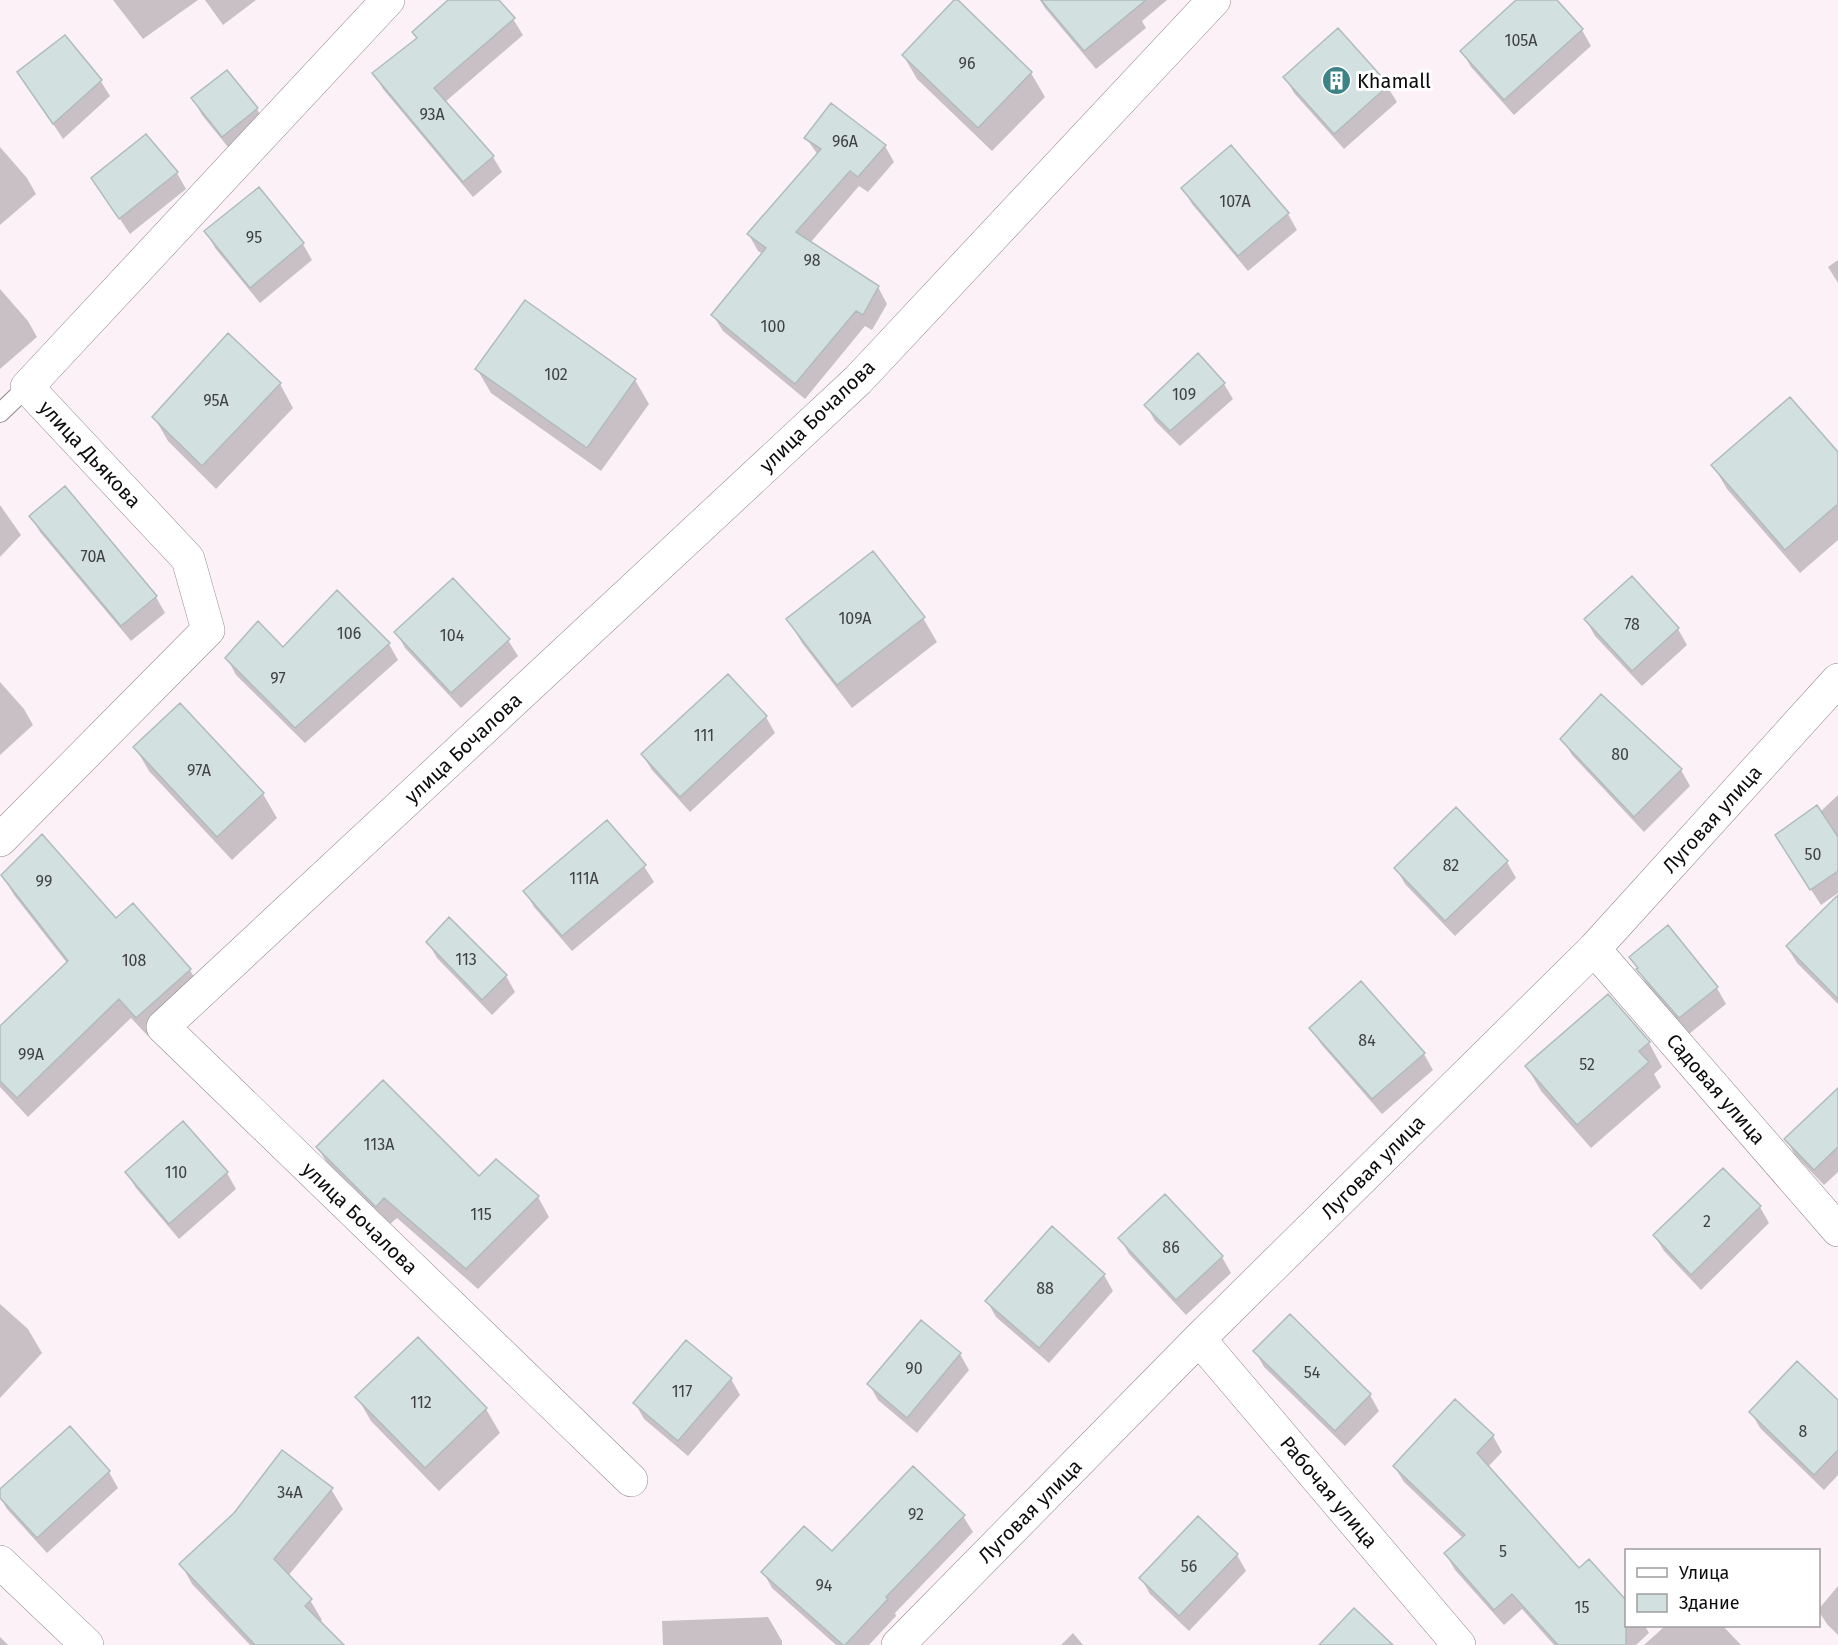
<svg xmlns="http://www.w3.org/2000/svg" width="1838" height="1645" font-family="'Fira Sans',sans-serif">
<rect width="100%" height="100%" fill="#fcf1f7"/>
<path fill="#0003" d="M 113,0 L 198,0 L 143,39 Z
M 205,0 L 256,0 L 223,25 Z
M 451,0 L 497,0 L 513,19 L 523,35 L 445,102 L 493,157 L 502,172 L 473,197 L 383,89 L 374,73 L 418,39 Z
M 1040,0 L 1167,0 L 1142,21 L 1146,28 L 1096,69 L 1045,8 Z
M 1518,0 L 1555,0 L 1582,30 L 1591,46 L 1514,115 L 1471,67 L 1462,51 Z
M 903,55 L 1031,73 L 1045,97 L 992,151 L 917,79 Z
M 19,72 L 100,80 L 110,96 L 63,139 Z
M 226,72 L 257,109 L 266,125 L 232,152 L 202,115 L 193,99 Z
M 1285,77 L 1387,86 L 1397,102 L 1344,149 L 1294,93 Z
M 146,136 L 177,173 L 186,189 L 130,234 L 93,179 Z
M 806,138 L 885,146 L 894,162 L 868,192 L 859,186 L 810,243 L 878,287 L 887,304 L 872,330 L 865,326 L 805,399 L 723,331 L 713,315 L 763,254 L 758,251 L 749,235 L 818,155 Z
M 0,147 L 27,178 L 36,194 L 0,225 Z
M 1231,147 L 1288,214 L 1297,230 L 1248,271 L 1192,204 L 1183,188 Z
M 258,189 L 303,244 L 312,260 L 260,303 L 215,248 L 206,232 Z
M 1838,260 L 1838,283 L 1828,267 Z
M 0,289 L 28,321 L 37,337 L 0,369 Z
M 477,369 L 635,380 L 649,404 L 601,471 L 491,393 Z
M 280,384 L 293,408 L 216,489 L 168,441 L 154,417 Z
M 1224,384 L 1233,399 L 1180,446 L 1155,421 L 1146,405 Z
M 1838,454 L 1838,540 L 1800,573 L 1727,489 L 1713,465 Z
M 65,488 L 156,597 L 165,613 L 131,641 L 40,532 L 31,516 Z
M 0,505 L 21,535 L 0,557 Z
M 337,592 L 389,644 L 398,660 L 305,743 L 236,675 L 227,658 L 283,649 Z
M 923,618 L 937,642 L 852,708 L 802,643 L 788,619 Z
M 1586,620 L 1678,629 L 1687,645 L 1642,686 L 1595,636 Z
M 396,632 L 508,640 L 518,656 L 461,708 L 405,648 Z
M 728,676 L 766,717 L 775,733 L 690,812 L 652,770 L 642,754 Z
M 0,682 L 24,709 L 33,725 L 0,755 Z
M 180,705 L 263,794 L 277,818 L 232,860 L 149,771 L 135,747 Z
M 1562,739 L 1681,770 L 1690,786 L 1644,832 L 1572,755 Z
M 1838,795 L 1838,893 L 1821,905 L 1786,851 L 1820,812 Z
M 1456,810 L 1507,862 L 1516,878 L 1455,936 L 1405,884 L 1396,868 Z
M 644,866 L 654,882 L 572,951 L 534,907 L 525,891 Z
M 3,876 L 115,920 L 190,970 L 201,989 L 148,1036 L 131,1018 L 28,1117 L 0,1087 L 0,1028 L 67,963 L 14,895 Z
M 1838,920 L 1838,1004 L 1797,963 L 1787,947 Z
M 1668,928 L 1717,988 L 1726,1004 L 1689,1034 L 1647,985 L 1631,957 Z
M 428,942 L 506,976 L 515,992 L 492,1015 L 437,958 Z
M 1311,1028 L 1424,1054 L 1433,1070 L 1382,1114 L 1321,1044 Z
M 1649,1043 L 1662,1067 L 1654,1074 L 1661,1087 L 1591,1148 L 1541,1091 L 1527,1067 Z
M 1838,1090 L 1838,1172 L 1824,1185 L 1795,1155 L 1786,1139 Z
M 183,1123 L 227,1173 L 236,1189 L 179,1239 L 136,1188 L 126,1172 Z
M 318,1148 L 479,1178 L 538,1197 L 549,1217 L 478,1289 L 397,1218 L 388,1226 L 330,1168 Z
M 1165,1196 L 1222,1257 L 1231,1273 L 1186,1315 L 1129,1254 L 1120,1238 Z
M 1760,1207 L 1769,1223 L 1701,1290 L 1664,1251 L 1655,1236 Z
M 1052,1229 L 1104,1275 L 1113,1291 L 1049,1363 L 996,1317 L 987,1301 Z
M 0,1304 L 28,1329 L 42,1353 L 0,1398 Z
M 1255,1351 L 1370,1395 L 1379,1411 L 1345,1446 L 1264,1367 Z
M 960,1354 L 969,1370 L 917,1433 L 878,1400 L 869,1384 Z
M 731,1379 L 740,1395 L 688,1456 L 644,1419 L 635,1403 Z
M 357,1397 L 486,1409 L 500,1433 L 439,1491 L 371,1421 Z
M 1838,1402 L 1838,1475 L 1824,1490 L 1760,1428 L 1751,1412 Z
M 70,1428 L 109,1472 L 118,1488 L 47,1553 L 7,1509 L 0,1497 L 0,1491 Z
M 1493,1436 L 1502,1452 L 1488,1467 L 1579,1570 L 1589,1562 L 1626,1603 L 1626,1626 L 1645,1626 L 1649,1633 L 1636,1645 L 1554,1645 L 1522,1609 L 1504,1625 L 1455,1570 L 1446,1554 L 1463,1538 L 1404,1482 L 1394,1466 Z
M 331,1489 L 343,1509 L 288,1576 L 310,1600 L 322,1620 L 319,1622 L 342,1645 L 250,1645 L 192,1584 L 181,1564 Z
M 963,1516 L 973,1532 L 895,1613 L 896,1616 L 869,1645 L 836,1645 L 772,1588 L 763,1572 Z
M 1237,1555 L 1246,1571 L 1189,1631 L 1150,1594 L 1141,1578 Z
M 1838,1586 L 1838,1635 L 1827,1624 L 1818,1610 Z
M 768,1617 L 782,1641 L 782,1645 L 663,1645 L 662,1621 Z
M 1665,1626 L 1723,1626 L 1741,1645 L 1644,1645 Z
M 1073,1633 L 1083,1645 L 1061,1645 Z
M 0,1637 L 8,1645 L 0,1645 Z"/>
<path fill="#d3e0e0" stroke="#b0bcbc" stroke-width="1.5" d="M 448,0 L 499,0 L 515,18 L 434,88 L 494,156 L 463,182 L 372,73 L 417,38 L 412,32 Z
M 954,0 L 958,0 L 1032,72 L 978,128 L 902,55 Z
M 1041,0 L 1146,0 L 1084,51 Z
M 1516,0 L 1557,0 L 1583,29 L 1504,100 L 1460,51 Z
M 1338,28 L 1389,85 L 1334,134 L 1283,77 Z
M 65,35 L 102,80 L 53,124 L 17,72 Z
M 227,70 L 258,108 L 222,137 L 191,98 Z
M 831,103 L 886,145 L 858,177 L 850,171 L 796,232 L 879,286 L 863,315 L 856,311 L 795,384 L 711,315 L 766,248 L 747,234 L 821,149 L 804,138 Z
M 146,134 L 178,172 L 119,219 L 91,178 Z
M 1231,145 L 1289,213 L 1238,256 L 1181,188 Z
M 259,187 L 304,243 L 250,288 L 204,231 Z
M 525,300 L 636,379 L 587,448 L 475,369 Z
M 228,333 L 281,383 L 202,466 L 152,417 Z
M 1198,353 L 1225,383 L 1170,431 L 1144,405 Z
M 1790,397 L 1838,452 L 1838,504 L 1785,550 L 1711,465 Z
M 65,486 L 157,596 L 121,626 L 29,516 Z
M 873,551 L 925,617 L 837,685 L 786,619 Z
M 1632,576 L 1679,628 L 1632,671 L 1584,619 Z
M 453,578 L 510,639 L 451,693 L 394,632 Z
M 337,590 L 390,643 L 295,728 L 225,658 L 258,621 L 283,647 Z
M 728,674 L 767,716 L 680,797 L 641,754 Z
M 1601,694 L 1682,769 L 1634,817 L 1560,739 Z
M 180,703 L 264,793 L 217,837 L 133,747 Z
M 1817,805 L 1838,837 L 1838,871 L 1810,890 L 1775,835 Z
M 1456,807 L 1508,861 L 1445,921 L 1394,868 Z
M 607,820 L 646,865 L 562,936 L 523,891 Z
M 42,834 L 116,918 L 133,903 L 191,969 L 136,1018 L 119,999 L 17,1098 L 0,1081 L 0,1026 L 68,961 L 1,875 Z
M 1838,895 L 1838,999 L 1786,946 Z
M 449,917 L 507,975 L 482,1000 L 426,942 Z
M 1668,925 L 1718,987 L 1679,1018 L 1636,969 L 1638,968 L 1629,957 Z
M 1361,981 L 1425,1053 L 1372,1099 L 1309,1028 Z
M 1608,994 L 1650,1042 L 1639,1051 L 1649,1062 L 1577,1125 L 1525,1066 Z
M 383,1080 L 479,1176 L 496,1159 L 539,1196 L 466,1269 L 384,1198 L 376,1207 L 316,1147 Z
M 1838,1088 L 1838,1147 L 1814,1170 L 1784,1139 Z
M 183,1121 L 228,1172 L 169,1224 L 125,1172 Z
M 1723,1168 L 1761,1206 L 1691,1275 L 1653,1235 Z
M 1165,1194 L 1223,1256 L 1176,1300 L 1118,1238 Z
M 1052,1226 L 1105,1274 L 1039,1348 L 985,1301 Z
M 1290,1314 L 1371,1394 L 1335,1431 L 1253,1351 Z
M 921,1320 L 961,1353 L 907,1418 L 867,1384 Z
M 418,1337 L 487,1408 L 425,1468 L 355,1397 Z
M 686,1340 L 732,1378 L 678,1441 L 633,1403 Z
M 1797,1361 L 1838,1400 L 1838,1450 L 1814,1475 L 1749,1412 Z
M 1455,1399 L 1494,1435 L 1477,1453 L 1579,1568 L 1589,1559 L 1626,1600 L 1626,1645 L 1558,1645 L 1512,1594 L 1494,1610 L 1444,1553 L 1465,1535 L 1393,1466 Z
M 70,1426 L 110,1471 L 37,1538 L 0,1498 L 0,1489 Z
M 282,1450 L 333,1488 L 274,1559 L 312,1599 L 305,1606 L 344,1645 L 255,1645 L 179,1564 L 234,1513 Z
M 913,1466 L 965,1515 L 886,1597 L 888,1599 L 845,1645 L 843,1645 L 761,1572 L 804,1526 L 832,1551 Z
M 1198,1516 L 1238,1554 L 1179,1616 L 1139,1578 Z
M 1354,1608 L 1393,1645 L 1319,1645 Z"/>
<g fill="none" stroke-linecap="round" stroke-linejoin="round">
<defs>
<path id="service" d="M 0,413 L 27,387"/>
<path id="minor" d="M 0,840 L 208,630 L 188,559 L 27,387 L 388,0
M 1594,949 L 1838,1230
M 1199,1339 L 1459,1645
M 631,1480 L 163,1027 L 858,380 L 1214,0
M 0,1562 L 87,1645
M 898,1645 L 1199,1339 L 1594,949 L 1838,680"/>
</defs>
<use href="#service" stroke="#91878d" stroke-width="20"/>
<use href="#minor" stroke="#91878d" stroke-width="34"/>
<use href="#service" stroke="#fff" stroke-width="18"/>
<use href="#minor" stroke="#fff" stroke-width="33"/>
</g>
<defs>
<symbol id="building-disc" viewBox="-11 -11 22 22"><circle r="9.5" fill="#3b8385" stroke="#fff"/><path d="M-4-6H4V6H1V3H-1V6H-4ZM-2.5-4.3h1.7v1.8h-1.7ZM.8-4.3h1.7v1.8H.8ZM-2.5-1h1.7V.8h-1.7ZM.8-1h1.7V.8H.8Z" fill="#fff"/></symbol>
</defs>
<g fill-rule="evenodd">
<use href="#building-disc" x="1320" y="64" width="33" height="33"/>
</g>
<g text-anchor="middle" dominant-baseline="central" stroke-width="6" stroke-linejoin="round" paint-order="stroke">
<g font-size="16" fill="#3f4042">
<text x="1521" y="40">105А</text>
<text x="967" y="63">96</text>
<text x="432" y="114">93А</text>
<text x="845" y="141">96А</text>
<text x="1235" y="201">107А</text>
<text x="254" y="237">95</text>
<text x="812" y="260">98</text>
<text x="773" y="326">100</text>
<text x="556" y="374">102</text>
<text x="1184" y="394">109</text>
<text x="216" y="400">95А</text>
<text x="93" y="556">70А</text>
<text x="855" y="618">109А</text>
<text x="1632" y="624">78</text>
<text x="349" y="633">106</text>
<text x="452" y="635">104</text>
<text x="278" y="678">97</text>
<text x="704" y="735">111</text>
<text x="1620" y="754">80</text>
<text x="199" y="770">97А</text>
<text x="1813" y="854">50</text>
<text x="1451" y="865">82</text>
<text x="584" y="878">111А</text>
<text x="44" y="881">99</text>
<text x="466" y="959">113</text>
<text x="134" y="960">108</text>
<text x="1367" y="1040">84</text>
<text x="31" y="1054">99А</text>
<text x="1587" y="1064">52</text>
<text x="379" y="1144">113А</text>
<text x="176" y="1172">110</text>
<text x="481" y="1214">115</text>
<text x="1707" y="1221">2</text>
<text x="1171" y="1247">86</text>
<text x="1045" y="1288">88</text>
<text x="914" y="1368">90</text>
<text x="1312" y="1372">54</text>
<text x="682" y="1391">117</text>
<text x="421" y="1402">112</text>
<text x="1803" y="1431">8</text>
<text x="290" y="1492">34А</text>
<text x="916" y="1514">92</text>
<text x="1503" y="1551">5</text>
<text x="1189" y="1566">56</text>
<text x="824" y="1585">94</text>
<text x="1582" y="1607">15</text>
</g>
<g font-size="20" fill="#0e0b0d" stroke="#fff" text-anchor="start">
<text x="1357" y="81">Khamall</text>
</g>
<g font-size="20" fill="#0e0b0d" stroke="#fff">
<text transform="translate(817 416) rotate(-44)">улица Бочалова</text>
<text transform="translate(90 454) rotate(47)">улица Дьякова</text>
<text transform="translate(463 748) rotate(-43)">улица Бочалова</text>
<text transform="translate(1712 819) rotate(-48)">Луговая улица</text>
<text transform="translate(1716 1089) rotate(49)">Садовая улица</text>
<text transform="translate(1373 1167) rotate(-45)">Луговая улица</text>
<text transform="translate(360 1218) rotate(44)">улица Бочалова</text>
<text transform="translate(1329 1492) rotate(50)">Рабочая улица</text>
<text transform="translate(1030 1511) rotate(-45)">Луговая улица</text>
</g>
</g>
<rect x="1625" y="1549" width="195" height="78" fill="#ffffff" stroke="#9f9d9e" stroke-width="1.5"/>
<rect x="1637" y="1568" width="30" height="9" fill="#ffffff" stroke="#9f9d9e" stroke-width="1.5"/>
<text x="1679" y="1579" font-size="18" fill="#0e0b0d">Улица</text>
<rect x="1637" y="1594" width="30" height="18" fill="#d3e0e0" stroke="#9f9d9e" stroke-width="1.5"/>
<text x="1679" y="1609" font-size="18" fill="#0e0b0d">Здание</text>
</svg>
